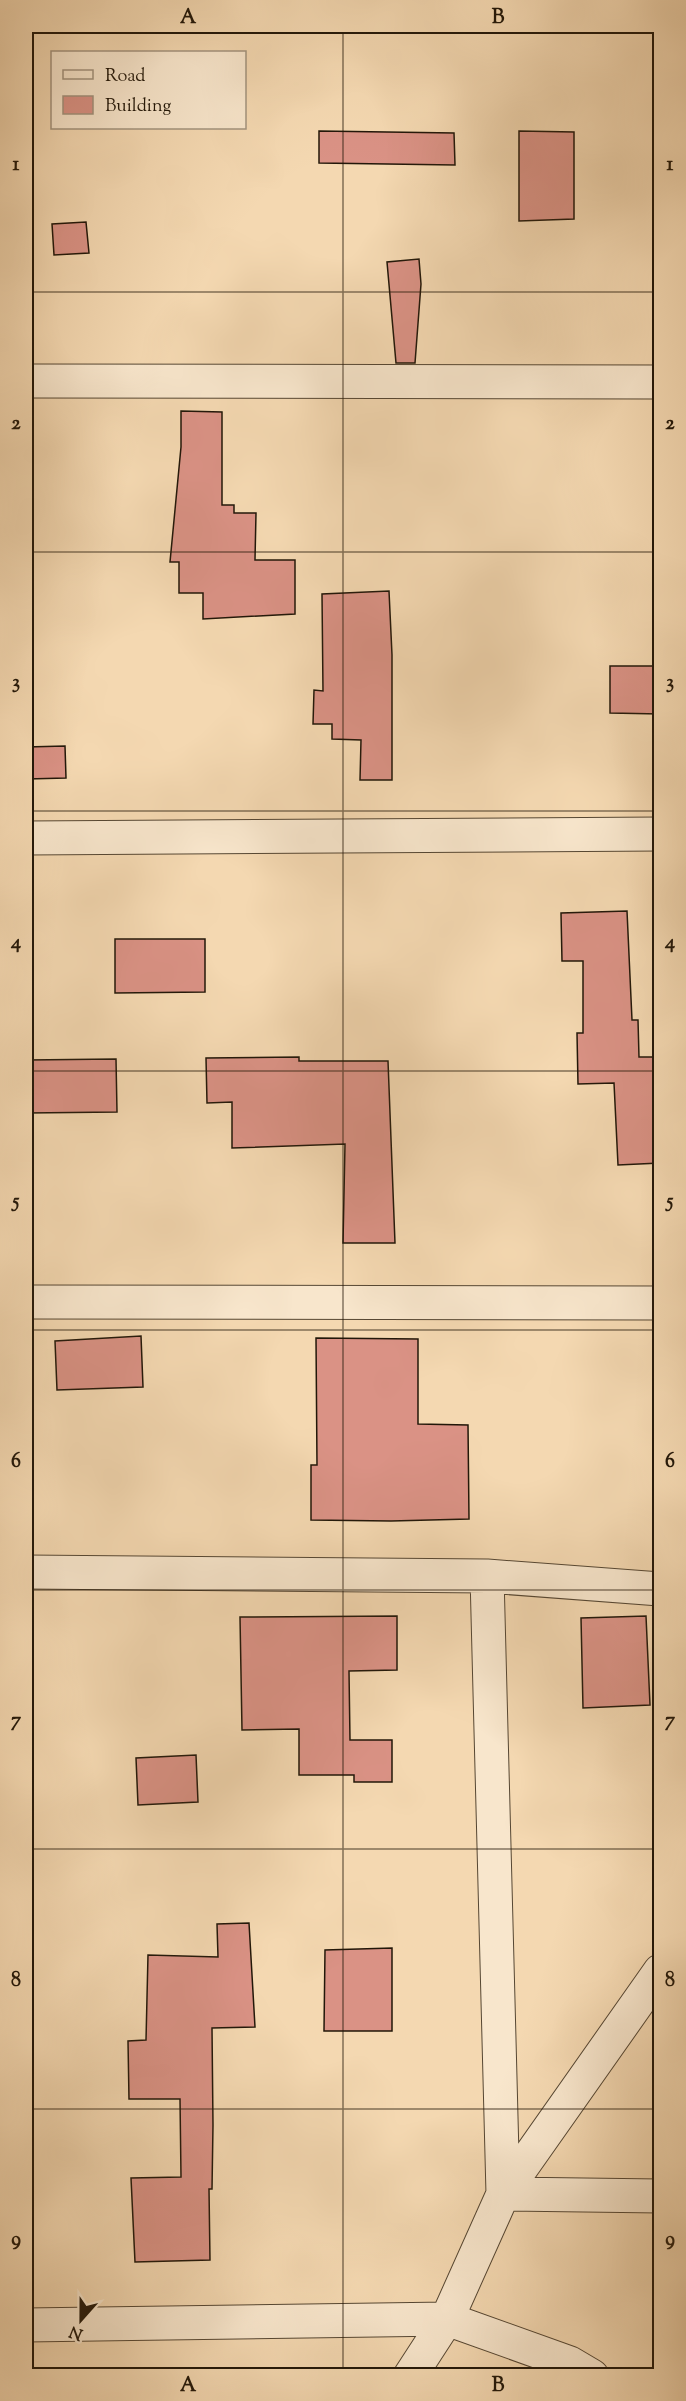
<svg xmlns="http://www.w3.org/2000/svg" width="686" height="2401" font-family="'Sorts Mill Goudy',serif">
<rect width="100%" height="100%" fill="#f4d8b1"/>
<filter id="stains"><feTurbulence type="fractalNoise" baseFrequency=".00333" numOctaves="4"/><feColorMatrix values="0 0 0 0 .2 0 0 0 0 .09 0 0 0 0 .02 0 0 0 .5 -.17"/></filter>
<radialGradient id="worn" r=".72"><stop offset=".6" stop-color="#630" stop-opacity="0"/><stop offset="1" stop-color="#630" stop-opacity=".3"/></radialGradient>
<path fill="#da9285" stroke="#221709" stroke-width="1.5" d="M 319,131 L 454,133 L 455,165 L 319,163 Z
M 519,131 L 574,132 L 574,219 L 519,221 Z
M 86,222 L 89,253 L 54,255 L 52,224 Z
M 419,259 L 421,284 L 415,363 L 396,363 L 387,262 Z
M 181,411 L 222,412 L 222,505 L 234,505 L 234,513 L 256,513 L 255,560 L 295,560 L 295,614 L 203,619 L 203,593 L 179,593 L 179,562 L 170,562 L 181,447 Z
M 389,591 L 392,655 L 392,780 L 360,780 L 361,740 L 332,739 L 332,724 L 313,724 L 314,690 L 323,691 L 322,594 Z
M 610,666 L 660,666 L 660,714 L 610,713 Z
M 65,746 L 66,778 L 27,779 L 26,747 Z
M 627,911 L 632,1020 L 638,1020 L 639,1057 L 660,1057 L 660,1163 L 618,1165 L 614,1083 L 578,1084 L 577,1033 L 583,1033 L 583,961 L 562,961 L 561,913 Z
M 115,939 L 205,939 L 205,992 L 115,993 Z
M 299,1057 L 299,1061 L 388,1061 L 395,1243 L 343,1243 L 345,1144 L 232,1148 L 232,1102 L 207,1103 L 206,1058 Z
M 116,1059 L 117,1112 L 27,1113 L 27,1060 Z
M 141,1336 L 143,1387 L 57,1390 L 55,1341 Z
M 316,1338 L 418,1339 L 418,1424 L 468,1425 L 469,1519 L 391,1521 L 311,1520 L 311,1465 L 317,1465 Z
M 397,1616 L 397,1670 L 349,1671 L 350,1740 L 392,1740 L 392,1782 L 354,1782 L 354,1775 L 299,1775 L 299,1729 L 242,1730 L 240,1617 Z
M 646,1616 L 650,1705 L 583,1708 L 581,1618 Z
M 196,1755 L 198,1802 L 138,1805 L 136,1758 Z
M 249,1923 L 255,2027 L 212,2028 L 213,2125 L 212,2189 L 209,2189 L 210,2260 L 135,2262 L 131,2178 L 181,2177 L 180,2099 L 129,2099 L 128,2041 L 146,2040 L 148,1955 L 218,1957 L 217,1924 Z
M 392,1948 L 392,2031 L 324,2031 L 325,1950 Z"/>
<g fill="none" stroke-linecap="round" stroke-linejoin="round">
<defs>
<path id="minor" d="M 26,381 L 660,382
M 26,838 L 660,834
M 26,1302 L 660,1303
M 26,1572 L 487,1576 L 660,1589
M 487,1576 L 503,2194 L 660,2196
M 26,2325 L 447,2319 L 570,2363 L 592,2376
M 410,2376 L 447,2319 L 503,2194 L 660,1971"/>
</defs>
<use href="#minor" stroke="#564733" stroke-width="35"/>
<use href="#minor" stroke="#f8e6cc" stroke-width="33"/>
</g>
<path fill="none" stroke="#221709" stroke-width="1.5" stroke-opacity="0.55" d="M 343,26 L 343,2376M 26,292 L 660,292M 26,552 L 660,552M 26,811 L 660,811M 26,1071 L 660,1071M 26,1330 L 660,1330M 26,1590 L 660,1590M 26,1849 L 660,1849M 26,2109 L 660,2109"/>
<rect width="686" height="2401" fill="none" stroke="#f4d8b1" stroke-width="66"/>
<rect x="51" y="51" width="195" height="78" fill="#f8e6cc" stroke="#a2937e" stroke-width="1.5"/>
<rect x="63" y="70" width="30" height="9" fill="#f8e6cc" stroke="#a2937e" stroke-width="1.5"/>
<text x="105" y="81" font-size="18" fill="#221709">Road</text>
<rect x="63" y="96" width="30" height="18" fill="#da9285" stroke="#a2937e" stroke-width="1.5"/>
<text x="105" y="111" font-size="18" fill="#221709">Building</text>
<g transform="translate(81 2320) rotate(201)" stroke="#f8e6cc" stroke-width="4.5" paint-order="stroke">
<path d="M0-4.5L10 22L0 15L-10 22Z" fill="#221709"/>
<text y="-9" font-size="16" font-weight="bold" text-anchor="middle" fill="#221709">N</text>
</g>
<rect x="33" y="33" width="620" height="2335" fill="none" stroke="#221709" stroke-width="2"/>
<g font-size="20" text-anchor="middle" font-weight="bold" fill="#221709">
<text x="188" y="23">A</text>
<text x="498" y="23">B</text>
<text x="16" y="170">1</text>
<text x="670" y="170">1</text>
<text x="16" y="429">2</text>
<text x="670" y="429">2</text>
<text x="16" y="688">3</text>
<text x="670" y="688">3</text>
<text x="16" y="948">4</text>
<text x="670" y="948">4</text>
<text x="16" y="1207">5</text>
<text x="670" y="1207">5</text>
<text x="16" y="1467">6</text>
<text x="670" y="1467">6</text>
<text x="16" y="1726">7</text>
<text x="670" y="1726">7</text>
<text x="16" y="1986">8</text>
<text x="670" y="1986">8</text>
<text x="16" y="2245">9</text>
<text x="670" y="2245">9</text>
<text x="188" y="2391">A</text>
<text x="498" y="2391">B</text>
</g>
<rect width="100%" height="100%" filter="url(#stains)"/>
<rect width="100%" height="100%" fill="url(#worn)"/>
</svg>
